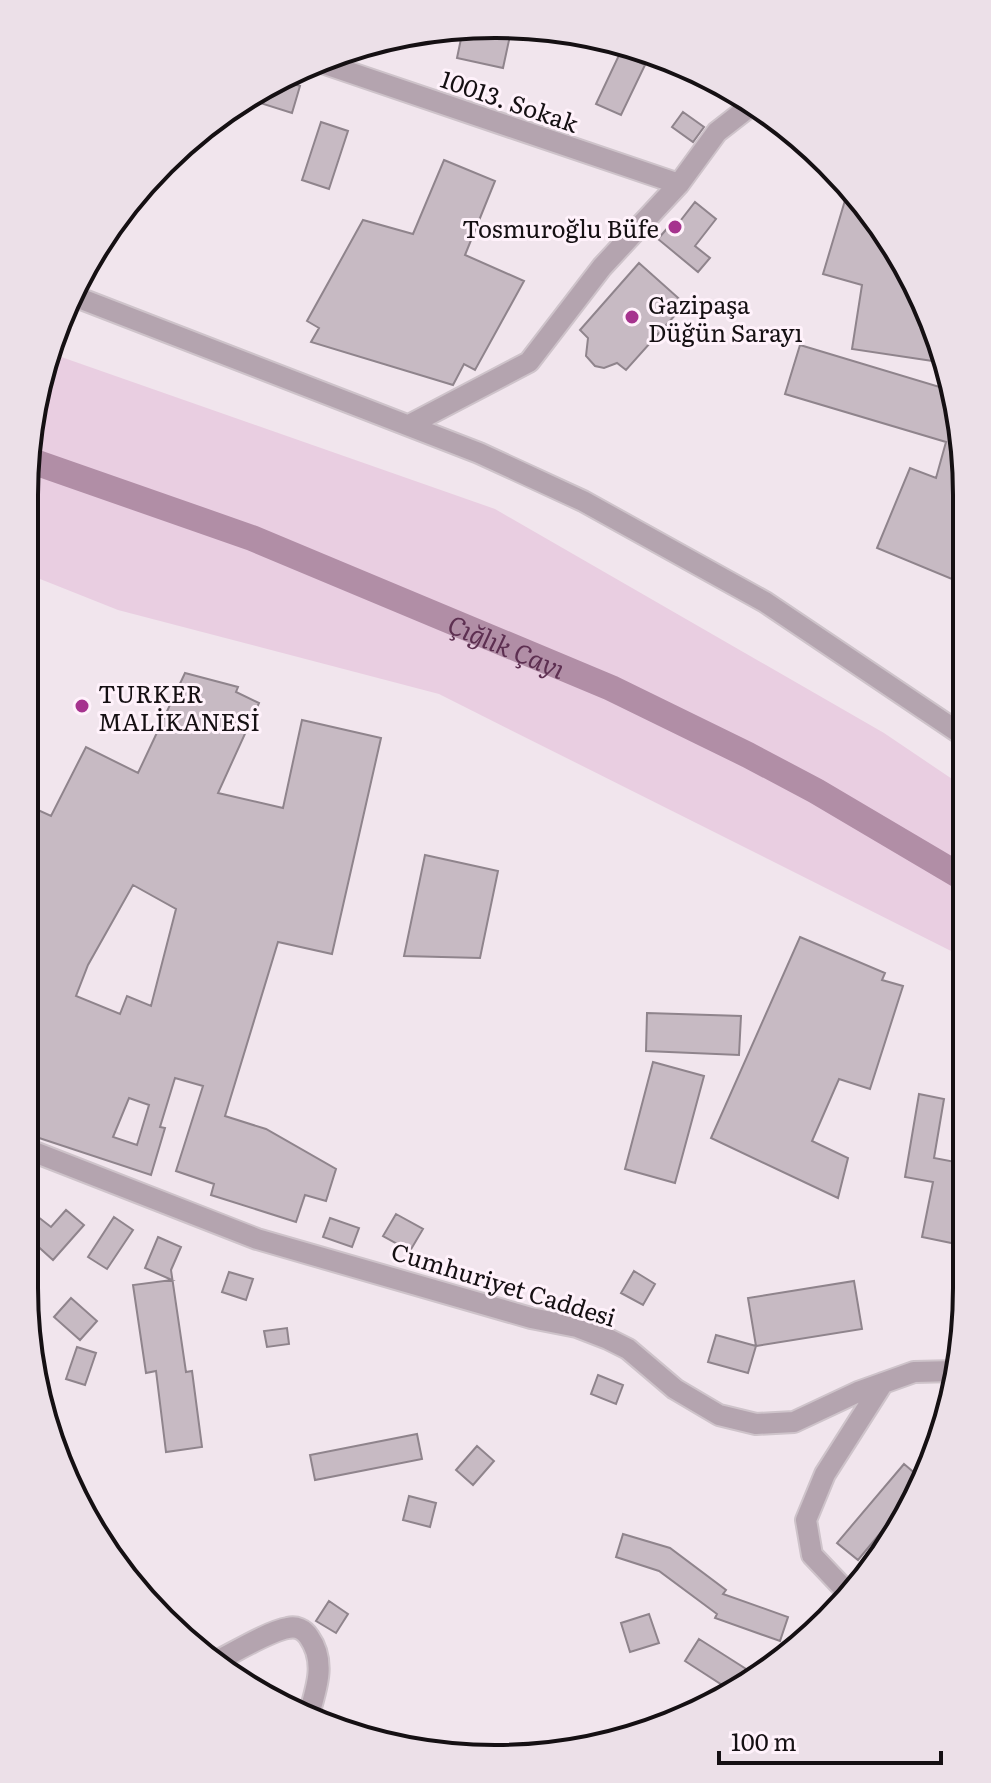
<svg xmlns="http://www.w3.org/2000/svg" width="991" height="1783" font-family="Literata,serif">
<rect width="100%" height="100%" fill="#f1e5ed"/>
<path fill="#e9cee1" d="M 47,352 L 495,509 L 884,733 L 964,787 L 965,958 L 439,694 L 118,610 L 25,573 L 25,465 Z"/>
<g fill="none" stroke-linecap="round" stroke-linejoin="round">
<path stroke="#b18ea6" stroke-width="26" id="s1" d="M 26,459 L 252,538 L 611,688 L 748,755 L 816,791 L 965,879"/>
</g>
<path fill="#c7bac3" stroke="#8f848c" stroke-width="2" fill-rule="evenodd" d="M 511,31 L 503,68 L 457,58 L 462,34 Z
M 620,53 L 645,65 L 621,115 L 596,104 Z
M 288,82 L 300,86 L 292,113 L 251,100 Z
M 683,112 L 704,127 L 693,142 L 672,127 Z
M 321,122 L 348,131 L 329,189 L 302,180 Z
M 444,160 L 495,181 L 465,255 L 524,281 L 475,370 L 464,364 L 453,385 L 311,342 L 319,328 L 307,321 L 363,220 L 413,234 Z
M 849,187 L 888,234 L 942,344 L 946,363 L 852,349 L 862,285 L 823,274 Z
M 695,202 L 716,219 L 695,246 L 710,258 L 698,272 L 658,239 L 670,225 L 674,229 Z
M 639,263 L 685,304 L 626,370 L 617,363 L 604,368 L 595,366 L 586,356 L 588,338 L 580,330 Z
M 800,345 L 953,391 L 963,434 L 964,584 L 877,548 L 910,468 L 936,478 L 946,442 L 785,394 Z
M 185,673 L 238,687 L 236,692 L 259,703 L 218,793 L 283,808 L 302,720 L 381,738 L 332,954 L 278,942 L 225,1116 L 266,1129 L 336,1169 L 326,1201 L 305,1195 L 296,1222 L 211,1195 L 214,1184 L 176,1171 L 203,1086 L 175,1078 L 160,1127 L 165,1128 L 151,1175 L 24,1133 L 25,804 L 51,816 L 86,747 L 138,773 ZM 133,885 L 176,909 L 151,1006 L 127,996 L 120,1014 L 76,996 L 88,965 ZM 129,1098 L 149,1105 L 137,1145 L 113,1137 Z
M 425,855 L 498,871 L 480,958 L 404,956 Z
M 800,937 L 885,973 L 882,980 L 903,986 L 870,1089 L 839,1079 L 812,1141 L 848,1158 L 838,1198 L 711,1138 Z
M 647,1013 L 741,1016 L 739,1055 L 646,1051 Z
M 653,1062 L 704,1076 L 675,1183 L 625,1169 Z
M 919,1094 L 944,1099 L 934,1158 L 966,1164 L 966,1223 L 961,1245 L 922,1237 L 933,1182 L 905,1177 Z
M 24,1206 L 51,1227 L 66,1210 L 84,1225 L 53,1260 L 33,1242 L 24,1263 Z
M 396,1214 L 423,1229 L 410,1251 L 383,1236 Z
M 114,1217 L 133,1230 L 107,1269 L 88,1257 Z
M 330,1218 L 359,1228 L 352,1247 L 323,1237 Z
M 158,1237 L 181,1247 L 171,1270 L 186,1372 L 192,1371 L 202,1447 L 166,1452 L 156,1371 L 146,1373 L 133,1285 L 172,1280 L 145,1268 Z
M 634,1271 L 655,1284 L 643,1305 L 621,1293 Z
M 229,1272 L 253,1279 L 246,1300 L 222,1292 Z
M 854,1281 L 862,1329 L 756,1346 L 748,1298 Z
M 71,1298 L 97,1321 L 80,1340 L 54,1317 Z
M 287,1328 L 289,1344 L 267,1347 L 264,1331 Z
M 716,1335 L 756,1346 L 748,1373 L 708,1362 Z
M 77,1347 L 96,1353 L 85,1385 L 66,1379 Z
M 598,1375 L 623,1385 L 616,1404 L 591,1394 Z
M 417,1434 L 422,1459 L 315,1480 L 310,1455 Z
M 477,1446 L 494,1461 L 473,1485 L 456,1470 Z
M 904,1464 L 923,1480 L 921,1484 L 858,1560 L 837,1543 Z
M 409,1496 L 436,1503 L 430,1527 L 403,1520 Z
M 623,1534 L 670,1548 L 726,1590 L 723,1594 L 788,1617 L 780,1641 L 715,1618 L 717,1614 L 659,1571 L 616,1557 Z
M 329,1601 L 348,1614 L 336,1633 L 316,1621 Z
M 649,1614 L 659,1643 L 630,1652 L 621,1623 Z
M 699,1639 L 754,1674 L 730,1690 L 685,1661 Z"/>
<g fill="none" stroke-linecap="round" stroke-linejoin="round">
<defs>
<path id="minor" d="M 325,64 L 679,184
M 71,295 L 479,453 L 583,501 L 765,602 L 964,736
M 409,425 L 529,362 L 602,267 L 679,184 L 717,132 L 753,104
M 24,1148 L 257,1239 L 531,1318 L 577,1327 L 608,1339 L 628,1349 L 675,1389 L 719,1415 L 756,1424 L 794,1422 L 858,1392 L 914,1372 L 955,1371
M 847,1592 L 812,1555 L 806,1520 L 825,1474 L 883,1383
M 215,1662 C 233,1653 269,1631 288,1628 C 296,1626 304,1629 309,1637 C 326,1661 317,1687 309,1714"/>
</defs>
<use href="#minor" stroke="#cec3ca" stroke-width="24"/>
<use href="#minor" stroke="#b4a4af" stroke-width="20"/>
</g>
<g fill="#a6338e" stroke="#fff2fb" stroke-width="3">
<circle cx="675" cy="227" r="8"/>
<circle cx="632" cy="317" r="8"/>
<circle cx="82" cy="706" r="8"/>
</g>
<g text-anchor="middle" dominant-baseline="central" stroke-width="6" stroke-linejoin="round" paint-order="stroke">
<g font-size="24" fill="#151013" stroke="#fff2fb">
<text transform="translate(510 100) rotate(19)">10013. Sokak</text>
<text transform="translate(504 1283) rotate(17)">Cumhuriyet Caddesi</text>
</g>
<g font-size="24" fill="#151013" stroke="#fff2fb" text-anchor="start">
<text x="659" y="227" text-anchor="end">Tosmuroğlu Büfe</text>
<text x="648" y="303">Gazipaşa<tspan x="648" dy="28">Düğün Sarayı</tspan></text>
<text x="98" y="692">TURKER<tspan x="98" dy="28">MALİKANESİ</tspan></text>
</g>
<g font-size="26" font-style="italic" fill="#5d2f51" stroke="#fff2fb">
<text stroke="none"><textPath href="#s1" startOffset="516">Çığlık Çayı</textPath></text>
</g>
</g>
<path d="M0 0H991V1783H0ZM495 38H496A457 457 0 0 1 953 495V1288A457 457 0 0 1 496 1745H495A457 457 0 0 1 38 1288V495A457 457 0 0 1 495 38Z" fill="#ece0e8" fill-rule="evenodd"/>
<path fill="none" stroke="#151013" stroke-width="4" d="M495 38H496A457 457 0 0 1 953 495V1288A457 457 0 0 1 496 1745H495A457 457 0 0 1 38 1288V495A457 457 0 0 1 495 38Z"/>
<path d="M719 1751v12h222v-12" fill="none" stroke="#151013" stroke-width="4"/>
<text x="731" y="1751" font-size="24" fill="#151013" stroke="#fff2fb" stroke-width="6" paint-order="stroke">100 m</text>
</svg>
